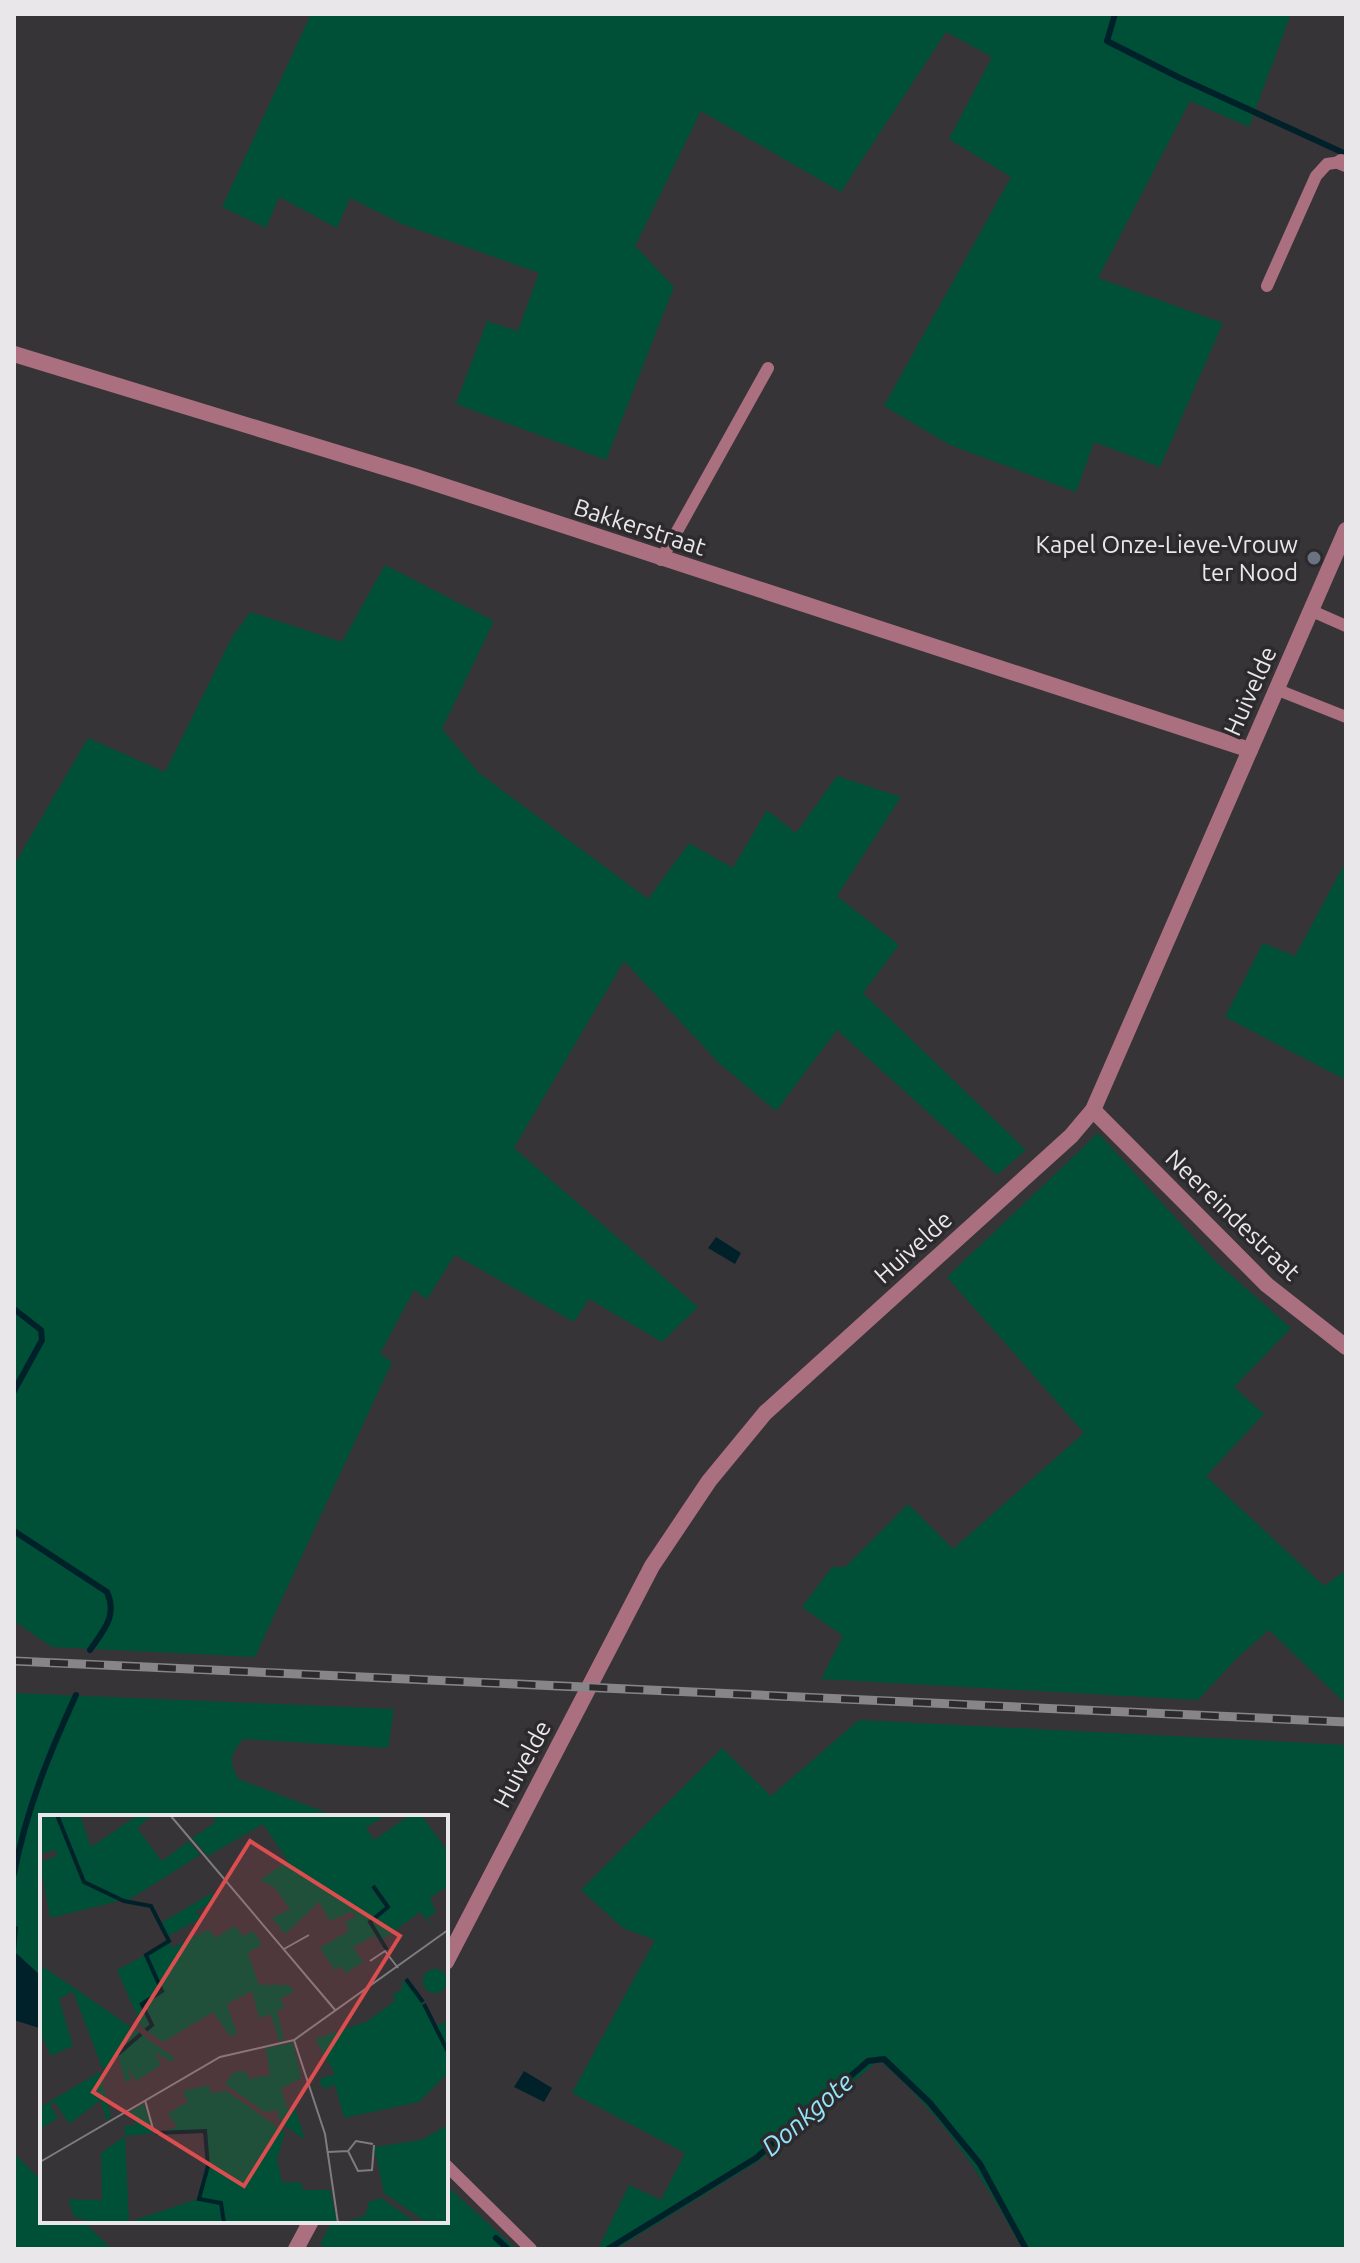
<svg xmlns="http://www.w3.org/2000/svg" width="1360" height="2263" font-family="Ubuntu,sans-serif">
<rect width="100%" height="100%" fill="#373438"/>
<path fill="#004f37" d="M 311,14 L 1291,14 L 1249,127 L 1190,101 L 1098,278 L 1223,323 L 1160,467 L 1094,442 L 1076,492 L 950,445 L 884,406 L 1011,177 L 949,139 L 992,57 L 946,32 L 841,192 L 701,111 L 635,246 L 674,287 L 606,460 L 456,404 L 487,321 L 518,331 L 539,273 L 402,224 L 350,198 L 337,228 L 279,197 L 266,228 L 222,207 Z
M 385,565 L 494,621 L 442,729 L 479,773 L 648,899 L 689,843 L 733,868 L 767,810 L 796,833 L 837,776 L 901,797 L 837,896 L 899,945 L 863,993 L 1026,1150 L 997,1175 L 837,1030 L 776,1111 L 719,1063 L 624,961 L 514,1148 L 698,1307 L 662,1342 L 589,1299 L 574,1322 L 455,1255 L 427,1299 L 414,1290 L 380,1354 L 392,1362 L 255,1657 L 52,1647 L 14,1621 L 14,865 L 88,738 L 165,772 L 231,639 L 250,612 L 342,642 Z
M 1346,861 L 1346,1080 L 1225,1017 L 1263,943 L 1295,956 Z
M 1098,1133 L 1216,1262 L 1291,1328 L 1234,1387 L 1264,1414 L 1206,1476 L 1324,1586 L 1346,1570 L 1346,1704 L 1269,1630 L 1238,1657 L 1198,1700 L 821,1679 L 843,1636 L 802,1607 L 832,1567 L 845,1567 L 908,1504 L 953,1549 L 1084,1433 L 947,1277 Z
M 14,1693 L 394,1709 L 388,1748 L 243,1739 C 230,1755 229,1761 238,1779 L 330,1814 L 328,1817 L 42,1817 L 42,1977 L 16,1953 Z
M 859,1720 L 1346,1745 L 1346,2249 L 1022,2249 C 984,2177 941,2113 879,2060 L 759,2161 L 616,2249 L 598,2249 L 629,2185 L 661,2200 L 685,2153 L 572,2093 L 655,1940 L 623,1928 L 581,1890 L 722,1748 L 771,1796 Z
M 14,2153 L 42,2181 L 42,2221 L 83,2221 L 112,2249 L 14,2249 Z
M 446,2185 L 516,2249 L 330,2249 L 320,2244 L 332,2221 L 446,2221 Z"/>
<path fill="#002129" d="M 716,1237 L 741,1253 L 735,1264 L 708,1248 Z
M 14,1925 L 18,1927 L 16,1953 L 42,1977 L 42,2029 L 14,2020 Z
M 524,2071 L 552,2088 L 544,2102 L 514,2087 Z"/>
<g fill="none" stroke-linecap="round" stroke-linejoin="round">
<path stroke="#002129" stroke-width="6" d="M 1115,14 L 1107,41 L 1180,78 L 1346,154
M 14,1309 L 41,1330 L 42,1340 L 14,1391
M 14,1531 L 107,1592 C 118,1616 103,1631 90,1650
M 14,1874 C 26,1810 49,1754 76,1695
M 496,2238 L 508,2249
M 608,2249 L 756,2158 L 868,2061 L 884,2059 L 930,2103 L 980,2164 L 1026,2249"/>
<path stroke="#aa7080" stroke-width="12" d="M 1267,286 L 1316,176 L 1327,164 L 1341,162
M 661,560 L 768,368
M 1312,611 L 1346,626
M 1278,690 L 1346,717
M 446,2165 L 531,2249"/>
<path stroke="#aa7080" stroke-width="16" d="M 1341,162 L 1346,164
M 14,354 L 413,476 L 1250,750
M 1093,1110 L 1267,1285 L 1346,1347"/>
<path stroke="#aa7080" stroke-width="16" d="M 446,1962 L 652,1566 L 709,1481 L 765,1413 L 1071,1136 L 1093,1110 L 1346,530
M 296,2249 L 311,2221"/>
<defs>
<path id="rail" d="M 14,1661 L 1346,1722"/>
</defs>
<use href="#rail" stroke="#878588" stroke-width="9"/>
<use href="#rail" stroke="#2d2a2e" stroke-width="6" stroke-dasharray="18" stroke-linecap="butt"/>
</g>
<circle fill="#6b7280" stroke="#2d2a2e" stroke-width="3" cx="1314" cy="558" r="8"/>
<g text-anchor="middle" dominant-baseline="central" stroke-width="7" stroke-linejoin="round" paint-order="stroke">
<g font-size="24" fill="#e9e7ea" stroke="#2d2a2e">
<text transform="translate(640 527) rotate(18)">Bakkerstraat</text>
<text transform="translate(1250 691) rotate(-66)">Huivelde</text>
<text transform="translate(1233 1215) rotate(44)">Neereindestraat</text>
<text transform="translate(913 1247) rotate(-42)">Huivelde</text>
<text transform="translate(522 1764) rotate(-62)">Huivelde</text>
</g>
<g font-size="24" fill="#e9e7ea" stroke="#2d2a2e" text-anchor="end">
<text x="1298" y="544">Kapel Onze-Lieve-Vrouw<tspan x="1298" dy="28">ter Nood</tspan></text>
</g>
<g font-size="26" font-style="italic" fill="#94e5f9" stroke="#2d2a2e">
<text transform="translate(807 2114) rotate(-41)">Donkgote</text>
</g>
</g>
<g transform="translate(40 1815)">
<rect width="408" height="408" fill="#373438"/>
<path d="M 0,0 L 40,0 L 51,32 L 98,0 L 113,0 L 97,13 L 122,46 L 149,26 L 160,40 L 92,83 L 10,103 L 0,47 L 17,41 L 15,35 L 0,39 ZM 171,0 L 346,0 L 326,13 L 334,25 L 370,0 L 381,0 L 408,36 L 408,77 L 404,73 L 390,83 L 396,97 L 387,103 L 399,118 L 380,97 L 339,127 L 334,120 L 313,133 L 323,147 L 306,158 L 300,151 L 295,155 L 280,133 L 309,116 L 305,107 L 315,102 L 313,96 L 290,106 L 279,87 L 245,119 L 232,103 L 250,94 L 235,73 L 220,65 L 248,46 L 223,9 L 168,41 L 152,23 L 176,7 ZM 172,78 L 176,84 L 156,97 L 161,103 L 126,122 L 121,108 ZM 195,111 L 203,121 L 213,116 L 222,129 L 208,138 L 219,170 L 249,170 L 254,177 L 241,183 L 244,193 L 237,196 L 244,225 L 239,226 L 231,199 L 219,203 L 212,176 L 187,189 L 197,219 L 190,221 L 173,197 L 123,227 L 102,212 L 77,155 L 129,127 L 132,133 L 169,114 L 175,123 ZM 0,150 L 36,174 L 135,243 L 132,247 L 114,237 L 121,250 L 96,266 L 88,252 L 91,265 L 85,267 L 78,240 L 63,255 L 33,176 L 19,184 L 33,231 L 11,241 L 0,218 ZM383 166a12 12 0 1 1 24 0a12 12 0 1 1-24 0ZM 362,165 L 379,179 L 396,211 L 404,207 L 408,212 L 408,258 L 379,287 L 304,303 L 295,270 L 283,274 L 279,264 L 295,259 L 275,224 L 326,207 L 355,186 L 353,180 L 362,174 ZM 253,228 L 261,263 L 241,274 L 247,293 L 255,293 L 265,325 L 241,308 L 237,295 L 225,297 L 185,269 L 194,257 L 206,256 L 209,264 L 230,260 L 226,233 ZM 60,257 L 71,302 L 66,305 L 61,285 L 29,309 L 15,287 L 10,290 L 18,303 L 0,314 L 0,292 ZM 169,270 L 171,278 L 186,276 L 245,317 L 237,344 L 242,367 L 262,368 L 263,375 L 290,375 L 297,408 L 58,408 L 34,402 L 28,384 L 62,385 L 61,338 L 85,321 L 85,311 L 97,310 L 90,297 L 104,289 L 113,318 L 85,321 L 89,407 L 158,384 L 166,362 L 165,316 L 119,318 L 137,312 L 128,298 L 148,287 L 143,276 ZM 408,310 L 408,408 L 387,408 L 344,378 L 334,332 L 381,325 ZM 341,383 L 377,408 L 301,408 L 325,401 L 329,387 Z" fill="#004f37"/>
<path fill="none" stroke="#002129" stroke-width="4" d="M 17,0 L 44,67 L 84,86 L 111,91 L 129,126 L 106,140 L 122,176 L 102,189 L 112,210 L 106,215M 333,71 L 348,92 L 330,107 L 347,135M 366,164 L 383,187M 384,189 L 408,237M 78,239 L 101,219M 116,318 L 165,316 L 168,351 L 159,384 L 181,388 L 184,408"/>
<path fill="none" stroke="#7e7c7f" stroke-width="2" d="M 130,0 L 296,196M 244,134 L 269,120M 330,146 L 345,136 L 358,153M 254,225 L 285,319 L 298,408M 105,285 L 113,314M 308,336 L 318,356 L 332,355 L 334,330M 288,337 L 308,336 L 316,326 L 333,329M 0,347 L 180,242 L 254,225 L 408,115"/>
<path fill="#da4e4f" fill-opacity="0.15" stroke="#da4e4f" stroke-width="4" d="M 210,26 L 360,121 L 204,371 L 53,277 Z"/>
<rect width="408" height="408" fill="none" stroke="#e9e7ea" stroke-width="4"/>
</g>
<rect width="1360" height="2263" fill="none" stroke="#e9e7ea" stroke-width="32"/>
</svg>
